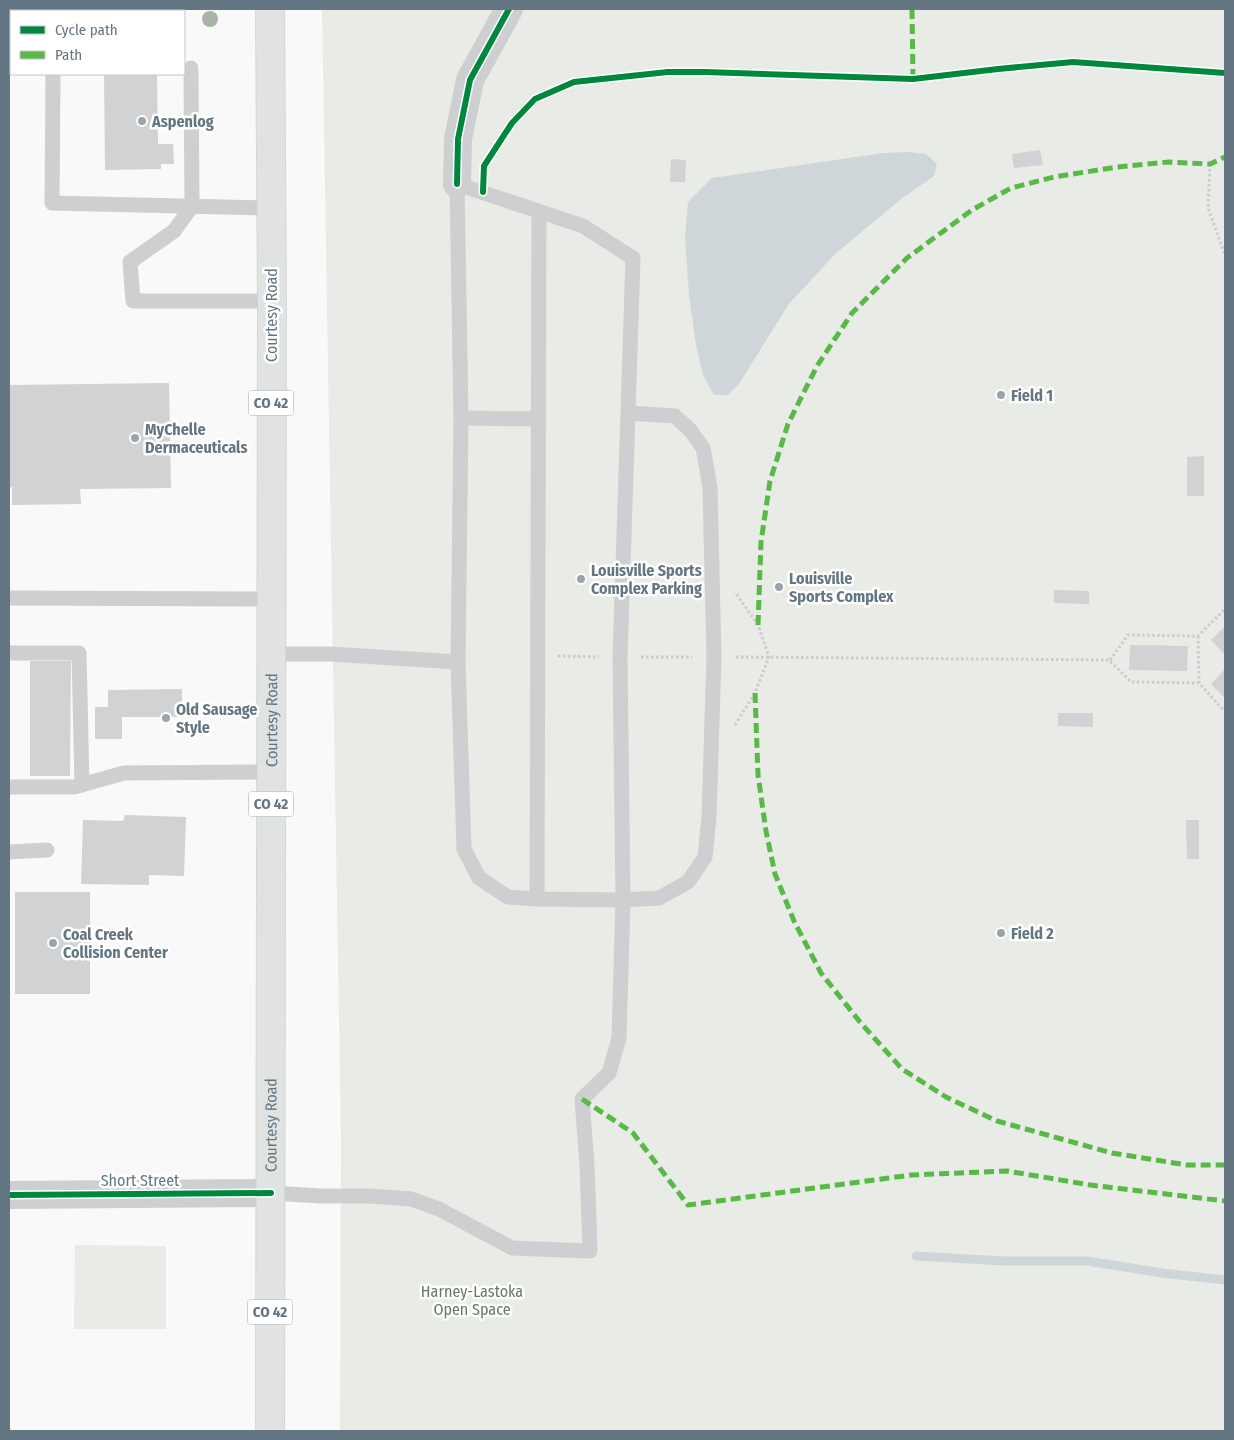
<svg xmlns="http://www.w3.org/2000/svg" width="1234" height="1440" font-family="'Fira Sans Condensed',sans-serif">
<rect width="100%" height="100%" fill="#f9f9f9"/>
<path fill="#e8ebe6" d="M 322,9 L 1225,9 L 1225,1431 L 340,1431 L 341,1139 Z
M 75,1245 L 166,1246 L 166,1329 L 74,1329 Z"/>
<path fill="#ced6d9" d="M 908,152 L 926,154 L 937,164 L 934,176 L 901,199 L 835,254 L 788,305 L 739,384 L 728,395 L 714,395 L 703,375 L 696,345 L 689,295 L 685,237 L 688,202 L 712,178 L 883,153 Z"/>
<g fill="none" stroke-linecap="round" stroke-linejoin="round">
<path stroke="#ced6d9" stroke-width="9" d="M 916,1256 L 1004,1261 L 1087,1261 L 1162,1273 L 1225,1280"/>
</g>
<path fill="#d0d2d3" d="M 83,9 L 150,9 L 150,11 L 83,11 Z
M 9,44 L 11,44 L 10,57 L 9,57 Z
M 104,74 L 157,74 L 158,144 L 173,144 L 174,164 L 161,164 L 161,169 L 105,170 Z
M 1040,150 L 1043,165 L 1014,168 L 1012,154 Z
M 671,159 L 686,160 L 685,182 L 670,182 Z
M 169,383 L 171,488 L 80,489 L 81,504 L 12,505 L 12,487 L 9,488 L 9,385 Z
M 1204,456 L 1204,496 L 1187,496 L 1187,457 Z
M 1054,590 L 1089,591 L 1089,604 L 1054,603 Z
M 1225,626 L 1225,655 L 1211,640 Z
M 1130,645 L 1188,646 L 1187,671 L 1129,670 Z
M 30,661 L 71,661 L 70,776 L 30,776 Z
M 1225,669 L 1225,698 L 1211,684 Z
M 182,689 L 182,717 L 122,717 L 122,739 L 95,739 L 95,707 L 108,707 L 108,690 Z
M 1058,713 L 1093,713 L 1093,727 L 1058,726 Z
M 125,815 L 186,817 L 184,876 L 149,875 L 149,885 L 81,884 L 83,820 L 123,821 Z
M 1186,820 L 1199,820 L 1199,859 L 1187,859 Z
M 15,892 L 90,892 L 90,994 L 15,994 Z"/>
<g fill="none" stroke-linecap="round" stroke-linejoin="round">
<defs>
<g id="primary">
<path id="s1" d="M 270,1431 L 272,301 L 270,9"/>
</g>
</defs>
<use href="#primary" stroke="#d5d6d7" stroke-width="30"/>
<path stroke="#cbcccd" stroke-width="3" stroke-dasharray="2.5 2.5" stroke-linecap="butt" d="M 1210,164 L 1208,208 L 1225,255
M 1198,636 L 1199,683
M 558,656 L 599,657
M 641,657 L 692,657
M 736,657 L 1109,660 L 1131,682 L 1199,683 L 1225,712
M 1110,660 L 1128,635 L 1198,636 L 1225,609
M 735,725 L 755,693 L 769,657 L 758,625 L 735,592"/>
<path stroke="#cecfd0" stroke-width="15" d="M 191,68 L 192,206 L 174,231 L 130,262 L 133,301 L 272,301
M 53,74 L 52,203 L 272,208
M 457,184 L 583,226 L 633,258 L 620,657 L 623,900 L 537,899 L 508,897 L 479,878 L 464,849 L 458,662 L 461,418 Z
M 461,418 L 538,419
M 9,598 L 271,599
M 9,653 L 79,653 L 82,785
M 271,654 L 329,654 L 458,662
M 9,787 L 74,787 L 124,773 L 271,772
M 9,852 L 47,850
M 537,899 L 539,211
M 271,1193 L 321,1196 L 370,1196 L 411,1199 L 439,1209 L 512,1248 L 590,1251 L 587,1165 L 582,1099 L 609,1073 L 619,1038 L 623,900 L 659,898 L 688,882 L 705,857 L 709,817 L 714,657 L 710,487 L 703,448 L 691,431 L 675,416 L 628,413"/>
<path stroke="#cecfd0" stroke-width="28" d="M 457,184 L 458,139 L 470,80 L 509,9
M 9,1195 L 271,1193"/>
<use href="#primary" stroke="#e1e2e2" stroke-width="28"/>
<path stroke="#58b947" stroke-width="5" stroke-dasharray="10 5" stroke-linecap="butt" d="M 912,9 L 913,79
M 758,625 L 761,542 L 770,481 L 788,424 L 817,366 L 852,313 L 907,258 L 972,210 L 1011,188 L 1054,177 L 1117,167 L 1169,162 L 1210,164 L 1225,157
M 755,693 L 758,775 L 766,831 L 775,874 L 794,921 L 821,973 L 860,1022 L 902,1069 L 946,1097 L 997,1121 L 1112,1153 L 1187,1165 L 1225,1165
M 582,1099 L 633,1133 L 688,1205 L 911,1175 L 1007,1171 L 1090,1185 L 1225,1201"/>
<defs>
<path id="cycleway" d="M 457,184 L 458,139 L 470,80 L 509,9
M 483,192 L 484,166 L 512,123 L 535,99 L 574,82 L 668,72 L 705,72 L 913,79 L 998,69 L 1073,62 L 1225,73
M 9,1195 L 271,1193"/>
</defs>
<use href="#cycleway" stroke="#fff" stroke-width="9"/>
<use href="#cycleway" stroke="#00873e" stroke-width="6"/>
</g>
<circle fill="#a9b3a7" cx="210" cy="19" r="8"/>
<g fill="#99a4ac" stroke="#fff" stroke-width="2">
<circle cx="142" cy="121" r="5"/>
<circle cx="1001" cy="395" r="5"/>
<circle cx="135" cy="438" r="5"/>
<circle cx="581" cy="579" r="5"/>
<circle cx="779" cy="587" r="5"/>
<circle cx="166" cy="718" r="5"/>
<circle cx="1001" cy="933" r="5"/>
<circle cx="53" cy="943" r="5"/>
</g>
<g text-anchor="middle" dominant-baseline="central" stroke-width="5" stroke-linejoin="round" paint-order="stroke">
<g fill="#fff" stroke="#939fa8" stroke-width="1">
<rect x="248.5" y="390.5" width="45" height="25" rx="4"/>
<rect x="248.5" y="791.5" width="45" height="25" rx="4"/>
<rect x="247.5" y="1299.5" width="45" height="25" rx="4"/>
</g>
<g font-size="15" font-weight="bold" fill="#657683">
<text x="271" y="403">CO 42</text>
<text x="271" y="804">CO 42</text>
<text x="270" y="1312">CO 42</text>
</g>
<g font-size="16" font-weight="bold" fill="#657683" stroke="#fff" text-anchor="start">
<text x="152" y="121">Aspenlog</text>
<text x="1011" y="395">Field 1</text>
<text x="145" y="429">MyChelle<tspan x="145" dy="18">Dermaceuticals</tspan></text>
<text x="591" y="570">Louisville Sports<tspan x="591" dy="18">Complex Parking</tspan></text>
<text x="789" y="578">Louisville<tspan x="789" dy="18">Sports Complex</tspan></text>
<text x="176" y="709">Old Sausage<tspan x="176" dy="18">Style</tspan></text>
<text x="1011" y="933">Field 2</text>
<text x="63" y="934">Coal Creek<tspan x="63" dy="18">Collision Center</tspan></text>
</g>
<g font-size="16" fill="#657683" stroke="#fff">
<text transform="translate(271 315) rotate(-90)">Courtesy Road</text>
<text stroke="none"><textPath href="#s1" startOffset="711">Courtesy Road</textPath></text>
<text stroke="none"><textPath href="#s1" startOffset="306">Courtesy Road</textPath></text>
<text x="140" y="1180">Short Street</text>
</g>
<g font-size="16" fill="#687a64" stroke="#fff">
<text x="472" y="1291">Harney-Lastoka<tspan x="472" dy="18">Open Space</tspan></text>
</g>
</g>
<rect width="1234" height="1440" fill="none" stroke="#657683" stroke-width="20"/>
<rect x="10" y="10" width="175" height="65" fill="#ffffff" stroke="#c1c8cd"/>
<rect x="20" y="26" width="25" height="8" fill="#00873e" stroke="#c1c8cd"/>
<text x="55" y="35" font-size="15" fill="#657683">Cycle path</text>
<rect x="20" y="51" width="25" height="8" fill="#58b947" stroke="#c1c8cd"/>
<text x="55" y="60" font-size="15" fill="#657683">Path</text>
</svg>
